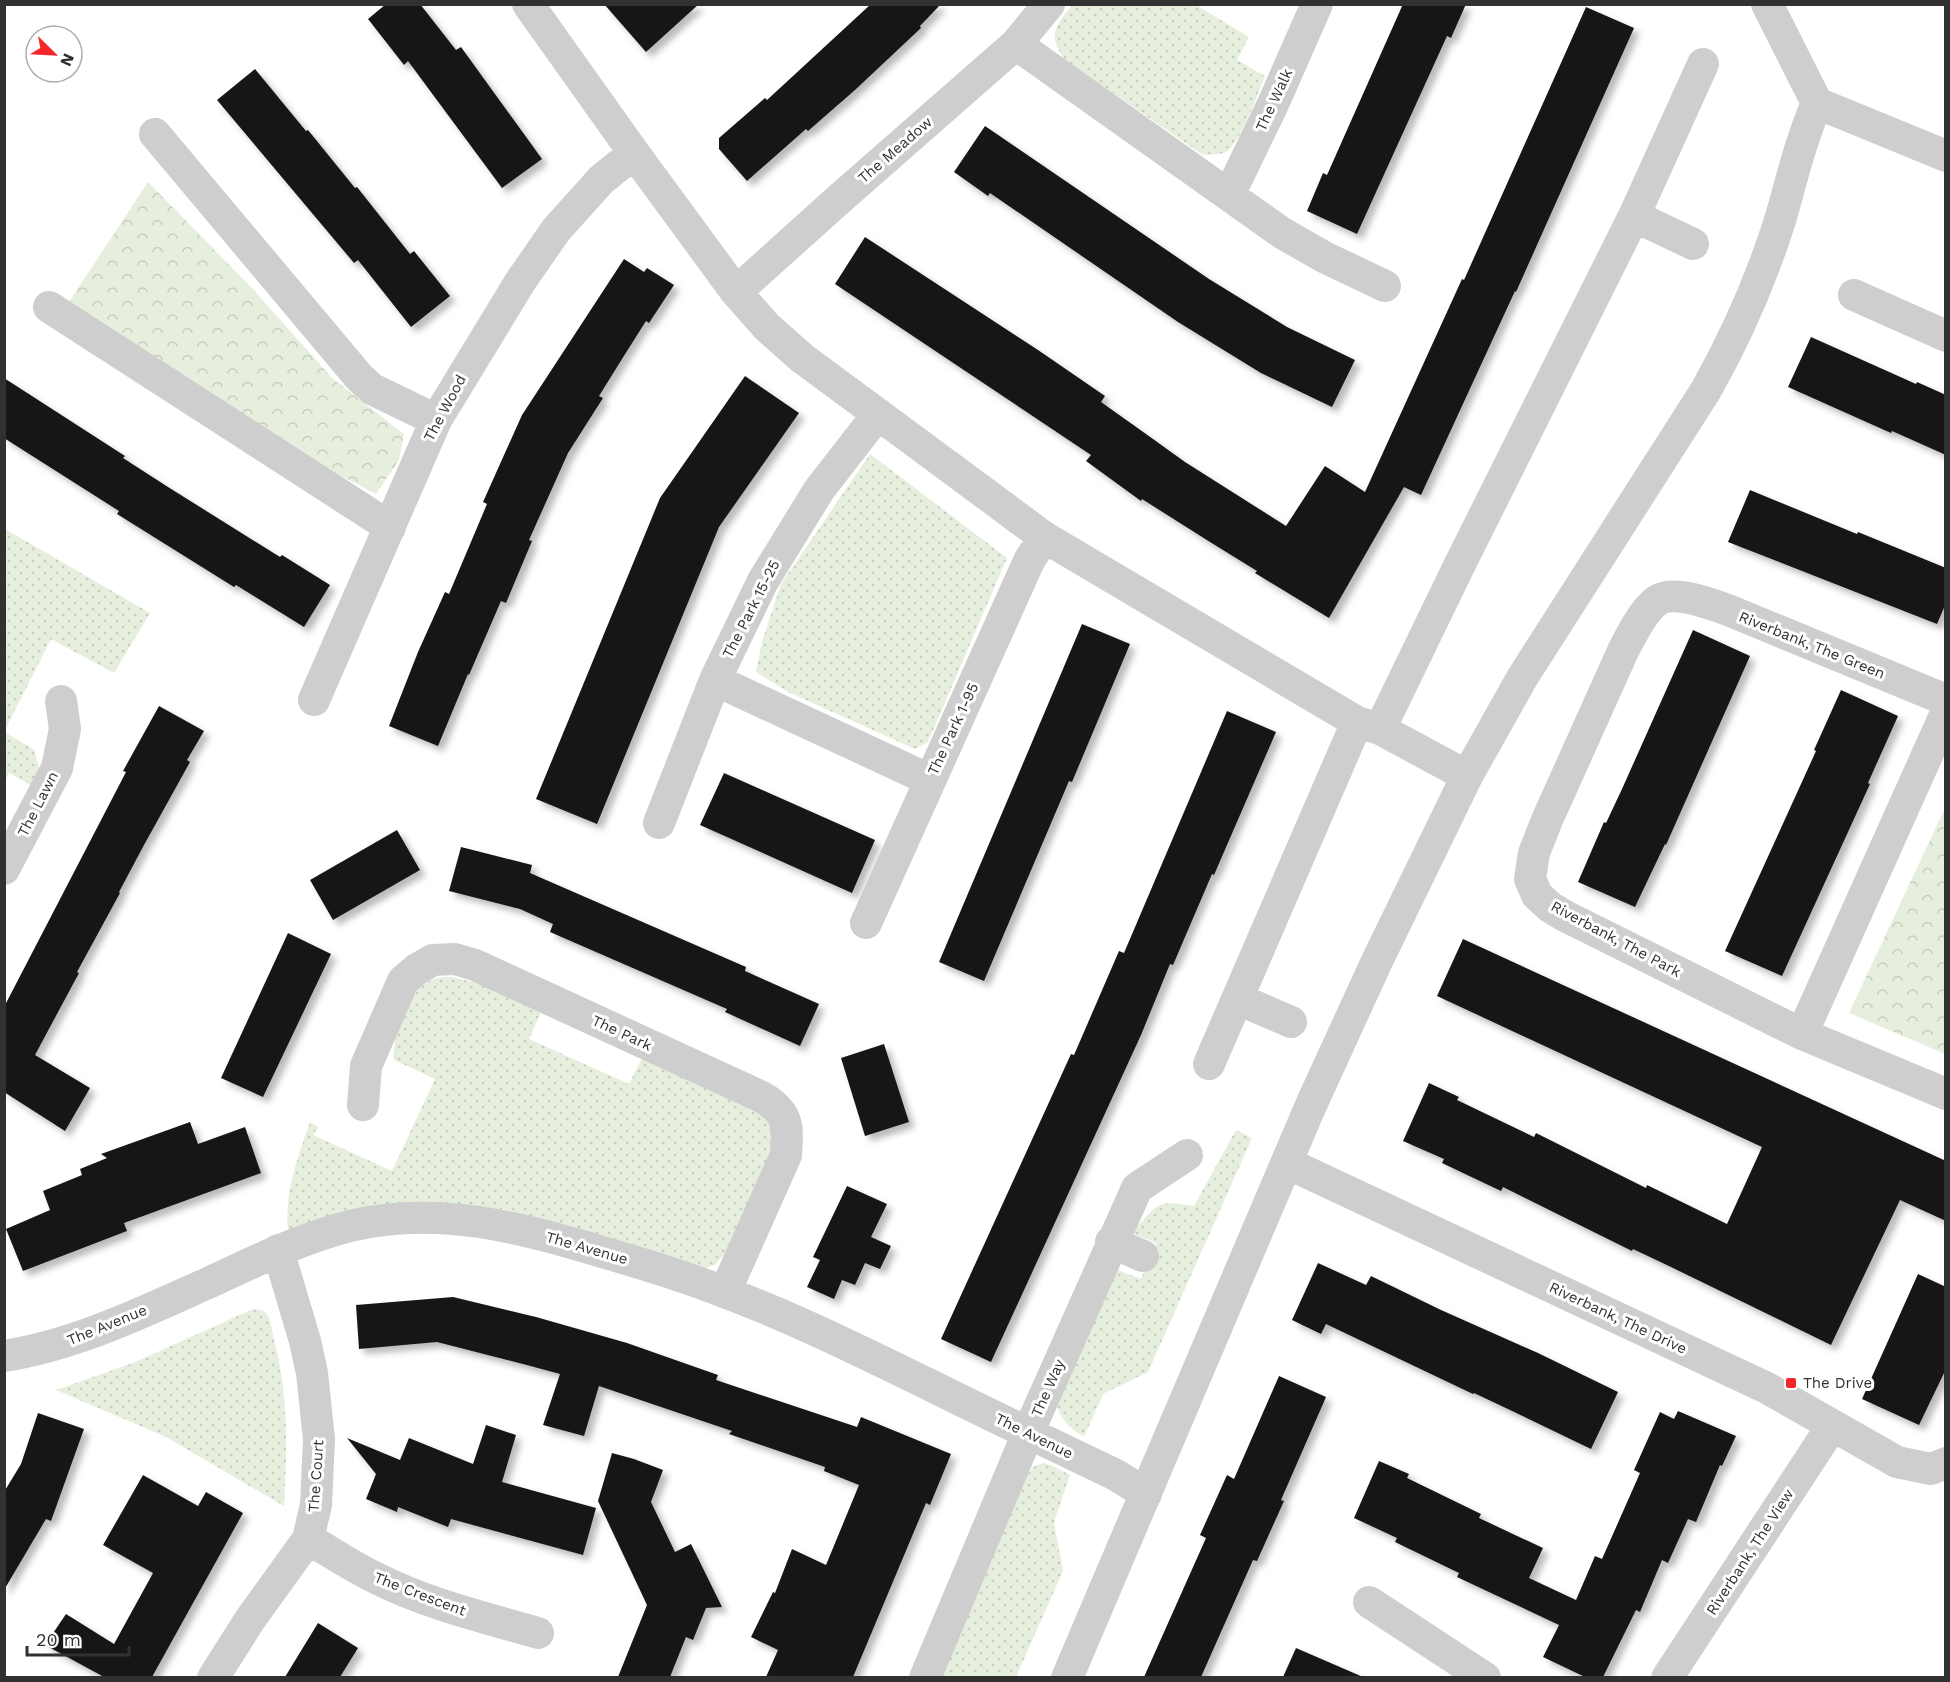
<svg xmlns="http://www.w3.org/2000/svg" width="1950" height="1682" font-family="'Work Sans',sans-serif">
<defs>
<pattern id="grass-dots" width="8" height="8" patternUnits="userSpaceOnUse" patternTransform="scale(1.5)"><rect width="8" height="8" fill="#e6efde"/><path d="M2 2h.1M6 6h.1" fill="none" stroke="#c6cdbf" stroke-width="1.8" stroke-linecap="round"/></pattern>
<pattern id="forest-crowns" width="20" height="18" patternUnits="userSpaceOnUse" patternTransform="scale(1.5)"><rect width="20" height="18" fill="#e6efde"/><path d="M2 6a3 3 0 1 1 6 0M12 15a3 3 0 1 1 6 0" fill="none" stroke="#c6cdbf"/></pattern>
<filter id="shadow"><feDropShadow dx="5.5" dy="5.5" stdDeviation="3" flood-color="#0004"/></filter>
</defs>
<rect width="100%" height="100%" fill="#fff"/>
<path fill="url(#grass-dots)" d="M 1072,5 L 1196,5 L 1249,37 L 1237,60 L 1265,76 C 1258,93 1241,143 1226,152 C 1221,155 1210,154 1203,155 L 1065,60 C 1047,35 1055,27 1072,5 Z
M 870,454 L 1007,558 L 928,742 L 915,749 L 788,692 L 756,672 L 762,642 L 781,584 Z
M 5,529 L 150,613 L 114,673 L 51,639 L 5,730 Z
M 5,732 L 34,750 L 40,771 L 35,787 L 9,773 L 5,781 Z
M 451,977 L 483,984 L 542,1010 L 529,1039 L 629,1084 L 642,1058 L 757,1108 L 771,1125 L 773,1152 L 725,1254 L 715,1265 L 706,1268 L 564,1224 L 506,1210 L 433,1202 L 399,1203 L 288,1230 C 284,1193 298,1157 310,1122 L 318,1127 L 313,1135 L 392,1171 L 435,1079 L 394,1060 C 392,1033 407,985 437,978 C 442,977 447,977 451,977 Z
M 1236,1130 L 1252,1138 L 1148,1372 L 1103,1394 L 1084,1437 C 1067,1426 1061,1420 1055,1400 L 1115,1269 L 1141,1279 L 1157,1243 L 1132,1233 C 1139,1225 1151,1209 1160,1205 C 1169,1201 1185,1205 1194,1206 Z
M 253,1309 C 258,1310 262,1309 266,1313 C 271,1319 272,1332 274,1340 C 289,1397 287,1448 284,1506 L 166,1437 L 56,1390 L 133,1363 Z
M 1043,1463 L 1051,1465 L 1070,1475 L 1054,1522 L 1063,1571 L 1016,1677 L 939,1678 L 1025,1478 L 1033,1467 Z"/>
<path fill="url(#forest-crowns)" d="M 148,182 L 252,288 L 332,378 L 404,434 L 399,460 L 376,494 L 264,436 L 65,308 Z
M 1945,808 L 1946,1054 L 1945,1054 L 1849,1013 Z"/>
<path fill="#181818" filter="url(#shadow)" d="M 386,4 L 420,4 L 456,50 L 461,47 L 542,159 L 502,188 L 408,61 L 404,65 L 368,19 Z
M 604,4 L 699,4 L 646,52 Z
M 871,4 L 941,4 L 920,26 L 921,28 L 855,90 L 808,131 L 806,129 L 747,181 L 719,149 L 719,138 L 765,98 L 767,100 Z
M 1403,4 L 1466,4 L 1451,38 L 1447,36 L 1357,234 L 1307,211 L 1323,173 L 1327,175 Z
M 1586,7 L 1634,28 L 1516,292 L 1515,291 L 1421,495 L 1404,487 L 1329,618 L 1255,573 L 1257,571 L 1210,542 L 1142,499 L 1141,501 L 1086,461 L 1091,455 L 835,284 L 865,237 L 1038,350 L 1105,396 L 1101,402 L 1146,434 L 1185,462 L 1286,526 L 1325,466 L 1365,492 L 1462,279 L 1464,280 Z
M 255,69 L 306,131 L 308,130 L 355,188 L 357,187 L 410,254 L 414,251 L 450,296 L 411,327 L 358,260 L 354,263 L 217,100 Z
M 985,126 L 1209,279 L 1287,327 L 1355,360 L 1332,407 L 1261,373 L 1178,322 L 990,193 L 988,196 L 954,172 Z
M 624,259 L 644,272 L 647,268 L 674,285 L 649,323 L 646,321 L 622,359 L 599,396 L 603,398 L 568,453 L 529,540 L 532,541 L 506,603 L 501,601 L 469,675 L 468,674 L 438,746 L 389,726 L 418,652 L 445,592 L 449,594 L 487,504 L 483,502 L 522,415 Z
M 1811,337 L 1916,384 L 1917,382 L 1946,395 L 1946,455 L 1892,431 L 1891,433 L 1788,387 Z
M 745,376 L 799,413 L 719,527 L 597,824 L 536,799 L 660,498 Z
M 4,378 L 125,456 L 123,458 L 168,487 L 280,557 L 282,555 L 330,585 L 304,627 L 236,585 L 234,587 L 117,514 L 119,511 L 4,438 Z
M 1750,490 L 1857,534 L 1858,532 L 1946,568 L 1946,603 L 1937,624 L 1728,542 Z
M 1082,624 L 1130,644 L 1072,782 L 1069,781 L 984,981 L 939,962 Z
M 1693,630 L 1750,656 L 1666,845 L 1665,844 L 1635,907 L 1578,882 L 1604,822 L 1606,823 L 1622,789 Z
M 1841,690 L 1898,716 L 1868,783 L 1870,784 L 1782,976 L 1725,951 L 1816,751 L 1814,750 Z
M 159,706 L 204,731 L 187,760 L 190,762 L 144,845 L 119,892 L 120,893 L 77,972 L 79,973 L 35,1055 L 90,1088 L 65,1131 L 4,1092 L 4,1007 L 126,772 L 123,771 Z
M 1227,711 L 1276,732 L 1214,875 L 1212,874 L 1173,965 L 1170,964 L 1141,1035 L 991,1362 L 941,1339 L 1071,1054 L 1074,1055 L 1119,951 L 1124,953 Z
M 724,773 L 875,840 L 852,893 L 700,825 Z
M 397,830 L 420,870 L 333,920 L 310,880 Z
M 461,847 L 532,865 L 530,873 L 746,967 L 745,971 L 819,1004 L 800,1046 L 725,1012 L 727,1009 L 550,932 L 553,924 L 520,909 L 449,891 Z
M 288,933 L 331,954 L 263,1097 L 221,1078 Z
M 1463,939 L 1946,1161 L 1946,1221 L 1900,1200 L 1831,1345 L 1671,1267 L 1633,1249 L 1632,1251 L 1503,1187 L 1501,1191 L 1442,1163 L 1444,1159 L 1403,1141 L 1429,1083 L 1459,1097 L 1457,1100 L 1534,1137 L 1536,1133 L 1646,1188 L 1647,1185 L 1727,1224 L 1762,1147 L 1437,996 Z
M 884,1044 L 909,1122 L 865,1136 L 841,1058 Z
M 190,1122 L 198,1144 L 245,1127 L 261,1173 L 124,1223 L 127,1231 L 23,1271 L 6,1229 L 50,1210 L 43,1191 L 82,1175 L 80,1169 L 107,1158 L 101,1154 Z
M 847,1186 L 887,1204 L 871,1237 L 891,1246 L 880,1269 L 865,1263 L 855,1285 L 842,1280 L 834,1299 L 807,1287 L 820,1260 L 813,1257 Z
M 1318,1263 L 1366,1285 L 1371,1276 L 1441,1310 L 1538,1353 L 1618,1392 L 1591,1449 L 1510,1410 L 1474,1393 L 1473,1394 L 1326,1324 L 1321,1334 L 1292,1320 Z
M 1918,1274 L 1946,1287 L 1946,1369 L 1919,1425 L 1862,1399 Z
M 453,1297 L 536,1317 L 627,1343 L 718,1375 L 716,1380 L 857,1427 L 861,1417 L 951,1454 L 930,1505 L 926,1503 L 853,1677 L 766,1677 L 778,1650 L 751,1637 L 773,1592 L 775,1593 L 792,1549 L 826,1565 L 859,1485 L 824,1471 L 825,1467 L 729,1434 L 732,1431 L 599,1386 L 584,1436 L 543,1425 L 560,1374 L 523,1364 L 437,1342 L 359,1349 L 356,1305 Z
M 1279,1376 L 1326,1397 L 1281,1500 L 1284,1501 L 1257,1561 L 1253,1560 L 1201,1677 L 1144,1677 L 1206,1538 L 1200,1535 L 1227,1475 L 1234,1479 Z
M 1678,1411 L 1736,1436 L 1722,1466 L 1720,1465 L 1696,1522 L 1688,1519 L 1668,1563 L 1662,1560 L 1640,1612 L 1636,1610 L 1603,1677 L 1585,1677 L 1543,1657 L 1559,1625 L 1457,1577 L 1459,1573 L 1395,1542 L 1397,1538 L 1354,1518 L 1379,1461 L 1409,1474 L 1407,1478 L 1481,1514 L 1479,1518 L 1543,1548 L 1529,1578 L 1576,1600 L 1595,1556 L 1602,1559 L 1640,1473 L 1634,1470 L 1660,1412 L 1674,1419 Z
M 38,1413 L 84,1429 L 51,1521 L 46,1519 L 4,1590 L 4,1492 L 21,1464 Z
M 486,1425 L 516,1435 L 502,1482 L 596,1508 L 583,1555 L 451,1519 L 448,1527 L 398,1507 L 397,1512 L 366,1499 L 376,1474 L 347,1438 L 400,1460 L 409,1438 L 473,1464 Z
M 612,1453 L 634,1459 L 663,1470 L 651,1502 L 675,1552 L 691,1544 L 722,1607 L 706,1608 L 693,1640 L 686,1637 L 670,1677 L 618,1677 L 647,1605 L 598,1501 Z
M 143,1475 L 198,1506 L 206,1492 L 243,1513 L 152,1677 L 104,1677 L 45,1645 L 66,1614 L 114,1644 L 153,1573 L 103,1545 Z
M 318,1623 L 358,1648 L 340,1677 L 285,1677 Z
M 1296,1648 L 1363,1677 L 1283,1677 Z"/>
<g fill="none" stroke-linecap="round" stroke-linejoin="round">
<path stroke="#cecece" stroke-width="32" d="M 528,4 L 634,153 L 736,292 L 767,327 L 802,358 L 1044,537 L 1357,722 L 1380,729 L 1467,776
M 1016,44 L 1282,233 L 1324,257 L 1385,286
M 1817,103 L 1946,156
M 155,134 L 359,377 L 372,389 L 436,420
M 1229,195 L 1273,104 L 1317,4
M 1634,216 L 1693,244
M 736,292 L 837,201 L 1016,44 L 1049,4
M 1854,295 L 1946,336
M 49,307 L 390,527
M 715,680 L 930,780
M 314,700 L 436,420 L 520,282 L 556,230 L 601,180 L 634,153
M 1946,700 L 1728,610 C 1711,604 1675,590 1658,600 C 1644,609 1630,637 1623,651 L 1547,820 L 1534,853 L 1530,879 L 1537,895 L 1550,907 L 1565,916 L 1802,1034 L 1946,1094
M 1380,729 L 1459,566 L 1634,216 L 1703,64
M 659,823 L 715,680 L 763,581 L 819,490 L 878,414
M 4,869 L 57,768 L 65,729 L 61,701
M 866,923 L 1029,561 L 1044,537
M 1238,999 L 1291,1022
M 1802,1034 L 1946,713
M 1209,1064 L 1357,722
M 363,1105 L 366,1066 L 403,981 L 417,969 L 433,960 L 455,959 L 475,965 L 762,1097 C 789,1113 788,1126 786,1155 L 725,1292
M 1287,1163 L 1767,1388 L 1897,1462 L 1931,1469 L 1946,1463
M 1111,1242 L 1143,1256
M 4,1356 C 75,1345 141,1313 206,1284 C 254,1262 299,1239 350,1226 C 435,1205 521,1227 602,1252 C 644,1264 686,1277 727,1293 C 796,1319 862,1352 928,1384 C 990,1415 1053,1445 1116,1475 L 1146,1494
M 308,1539 C 331,1552 353,1567 376,1578 C 427,1604 483,1617 538,1633
M 1369,1602 L 1485,1678
M 213,1678 L 249,1621 L 308,1539 L 316,1505 L 319,1439 L 312,1373 L 305,1341 L 278,1250
M 925,1678 L 1028,1433 L 1137,1188 L 1187,1155
M 1067,1678 L 1311,1105 L 1377,961 L 1467,776 L 1522,678 L 1706,390 C 1737,335 1762,278 1781,217 C 1792,178 1801,140 1817,103 L 1767,4
M 1667,1678 L 1832,1426"/>
</g>
<rect fill="#f52627" stroke="#fff" stroke-width="2" x="1785" y="1377" width="12" height="12" rx="3"/>
<g text-anchor="middle" dominant-baseline="central" stroke-width="6" stroke-linejoin="round" paint-order="stroke">
<g font-size="15" fill="#313131" stroke="#fff">
<text transform="translate(1274 100) rotate(-65)">The Walk</text>
<text transform="translate(895 150) rotate(-41)">The Meadow</text>
<text transform="translate(445 408) rotate(-62)">The Wood</text>
<text transform="translate(751 609) rotate(-63)">The Park 15-25</text>
<text transform="translate(1812 645) rotate(22)">Riverbank, The Green</text>
<text transform="translate(953 729) rotate(-65)">The Park 1-95</text>
<text transform="translate(38 804) rotate(-63)">The Lawn</text>
<text transform="translate(1616 939) rotate(28)">Riverbank, The Park</text>
<text transform="translate(622 1033) rotate(25)">The Park</text>
<text transform="translate(587 1248) rotate(16)">The Avenue</text>
<text transform="translate(1618 1318) rotate(25)">Riverbank, The Drive</text>
<text transform="translate(107 1325) rotate(-22)">The Avenue</text>
<text transform="translate(1048 1388) rotate(-66)">The Way</text>
<text transform="translate(1034 1436) rotate(26)">The Avenue</text>
<text transform="translate(316 1476) rotate(-86)">The Court</text>
<text transform="translate(1750 1552) rotate(-57)">Riverbank, The View</text>
<text transform="translate(420 1594) rotate(21)">The Crescent</text>
</g>
<g font-size="15" fill="#313131" stroke="#fff" text-anchor="start">
<text x="1803" y="1383">The Drive</text>
</g>
</g>
<rect width="1950" height="1682" fill="none" stroke="#313131" stroke-width="12"/>
<g transform="translate(54 54) rotate(114)"><circle r="28" fill="#ffffff" stroke="#adadad" stroke-width="1.5"/>
<path d="M0-4.5L10 22L0 15L-10 22Z" fill="#f52627"/>
<text y="-9" font-size="16" font-weight="bold" text-anchor="middle" fill="#313131">N</text>
</g>
<path d="M27 1646v9h102v-9" fill="none" stroke="#313131" stroke-width="3"/>
<text x="36" y="1646" font-size="18" fill="#313131" stroke="#ffffff" stroke-width="4.5" paint-order="stroke">20 m</text>
</svg>
